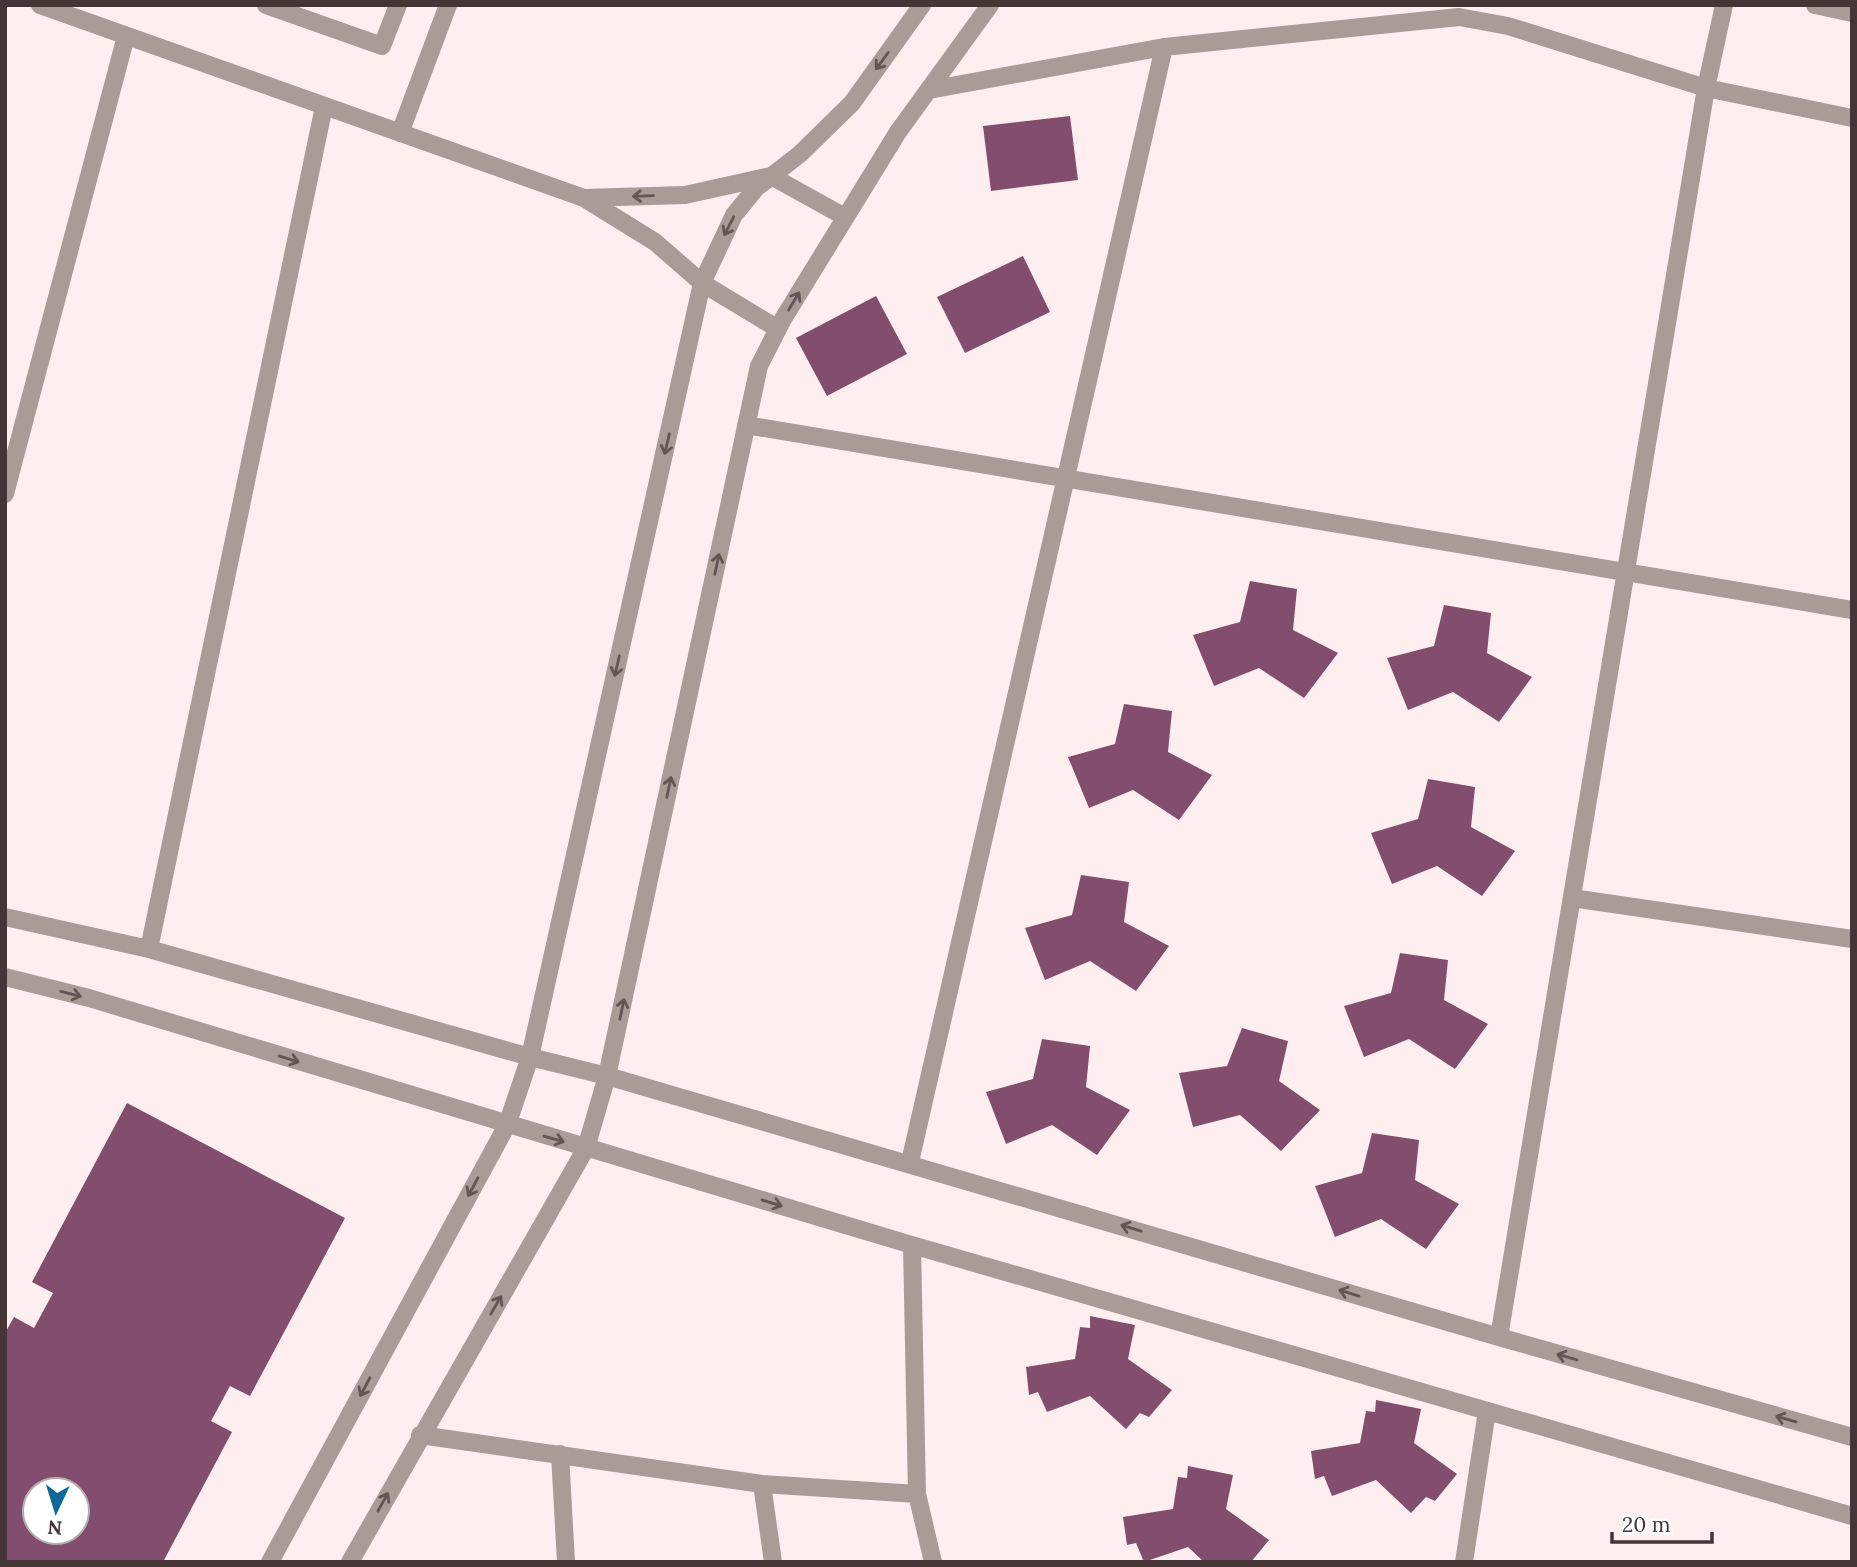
<svg xmlns="http://www.w3.org/2000/svg" width="1857" height="1567" font-family="Lora,serif">
<rect width="100%" height="100%" fill="#ffeeef"/>
<path fill="#834d6d" fill-rule="evenodd" d="M 1070,116 L 1078,180 L 991,191 L 983,126 Z
M 1023,256 L 1050,312 L 965,353 L 937,297 Z
M 876,296 L 907,354 L 827,396 L 796,338 Z
M 1250,581 L 1297,589 L 1293,630 L 1338,653 L 1304,698 L 1259,668 L 1214,686 L 1193,635 L 1240,622 Z
M 1444,605 L 1491,613 L 1487,653 L 1532,677 L 1499,722 L 1453,692 L 1408,710 L 1387,658 L 1434,646 Z
M 1124,704 L 1172,711 L 1168,752 L 1212,775 L 1179,820 L 1133,790 L 1089,808 L 1068,757 L 1115,744 Z
M 1428,779 L 1475,787 L 1471,827 L 1515,851 L 1482,896 L 1437,866 L 1392,884 L 1371,833 L 1418,819 Z
M 1081,875 L 1129,882 L 1124,922 L 1169,946 L 1136,991 L 1090,961 L 1045,980 L 1025,928 L 1072,915 Z
M 1400,953 L 1448,960 L 1444,1000 L 1488,1024 L 1455,1069 L 1409,1039 L 1364,1057 L 1344,1006 L 1391,993 Z
M 1242,1028 L 1288,1041 L 1279,1081 L 1320,1110 L 1281,1151 L 1240,1115 L 1193,1127 L 1179,1073 L 1227,1066 Z
M 1042,1039 L 1090,1046 L 1086,1087 L 1130,1110 L 1097,1155 L 1052,1125 L 1006,1144 L 986,1092 L 1033,1079 Z
M 127,1103 L 345,1218 L 250,1396 L 230,1386 L 211,1421 L 232,1432 L 163,1562 L 5,1562 L 5,1333 L 14,1317 L 34,1328 L 53,1293 L 32,1282 ZM 35,1490 L 77,1490 L 77,1532 L 35,1532 Z
M 1372,1133 L 1419,1140 L 1415,1180 L 1459,1204 L 1426,1249 L 1381,1219 L 1335,1237 L 1315,1186 L 1362,1173 Z
M 1090,1316 L 1135,1325 L 1128,1359 L 1172,1390 L 1149,1417 L 1140,1413 L 1126,1429 L 1090,1396 L 1047,1412 L 1038,1392 L 1029,1395 L 1026,1367 L 1075,1359 L 1080,1327 L 1090,1328 Z
M 1376,1400 L 1421,1409 L 1414,1443 L 1457,1474 L 1435,1501 L 1426,1497 L 1411,1513 L 1376,1480 L 1332,1496 L 1324,1476 L 1315,1479 L 1311,1451 L 1360,1443 L 1366,1411 L 1375,1412 Z
M 1188,1466 L 1233,1475 L 1226,1509 L 1269,1540 L 1251,1562 L 1204,1562 L 1188,1547 L 1144,1562 L 1136,1543 L 1127,1545 L 1123,1517 L 1173,1509 L 1178,1477 L 1187,1478 Z"/>
<g fill="none" stroke-linecap="round" stroke-linejoin="round">
<path stroke="#ab9b96" stroke-width="18" d="M 40,5 L 584,198 L 655,242 L 702,283 L 778,329
M 266,5 L 382,46 L 398,5
M 1815,5 L 1852,13
M 929,90 L 1164,47 L 1459,17 L 1508,26 L 1706,88 L 1852,118
M 400,133 L 448,5
M 584,198 L 685,195 L 771,176 L 845,217
M 746,425 L 1852,610
M 5,494 L 126,36
M 1572,898 L 1852,939
M 5,917 L 149,949 L 530,1057 L 607,1076 L 1499,1337 L 1852,1437
M 149,949 L 324,106
M 5,977 L 89,998 L 912,1245 L 1852,1516
M 910,1162 L 1164,47
M 912,1245 L 917,1494 L 933,1562
M 1499,1337 L 1706,88 L 1724,5
M 420,1435 L 762,1484 L 917,1494
M 560,1454 L 566,1562
M 762,1484 L 773,1562
M 270,1562 L 507,1125 L 530,1057 L 702,283 L 734,215 L 756,188 L 800,154 L 852,103 L 922,5
M 350,1562 L 586,1148 L 607,1076 L 759,366 L 783,319 L 898,132 L 990,5
M 1464,1562 L 1487,1411"/>
</g>
<defs><path id="oneway-shaft" d="M-6 0H5M1.5-3L5.5 0L1.5 3" fill="none" stroke-width="1.6" stroke-linecap="round" stroke-linejoin="round" transform="scale(1.75)"/></defs>
<g stroke="#645454">
<use href="#oneway-shaft" transform="translate(882 61) rotate(126)"/>
<use href="#oneway-shaft" transform="translate(643 196) rotate(178)"/>
<use href="#oneway-shaft" transform="translate(729 226) rotate(117)"/>
<use href="#oneway-shaft" transform="translate(794 301) rotate(-59)"/>
<use href="#oneway-shaft" transform="translate(667 444) rotate(103)"/>
<use href="#oneway-shaft" transform="translate(717 564) rotate(-78)"/>
<use href="#oneway-shaft" transform="translate(617 666) rotate(103)"/>
<use href="#oneway-shaft" transform="translate(669 787) rotate(-78)"/>
<use href="#oneway-shaft" transform="translate(71 994) rotate(14)"/>
<use href="#oneway-shaft" transform="translate(622 1009) rotate(-78)"/>
<use href="#oneway-shaft" transform="translate(289 1059) rotate(17)"/>
<use href="#oneway-shaft" transform="translate(554 1139) rotate(16)"/>
<use href="#oneway-shaft" transform="translate(473 1187) rotate(118)"/>
<use href="#oneway-shaft" transform="translate(772 1203) rotate(17)"/>
<use href="#oneway-shaft" transform="translate(1131 1228) rotate(-163)"/>
<use href="#oneway-shaft" transform="translate(1349 1293) rotate(-163)"/>
<use href="#oneway-shaft" transform="translate(496 1305) rotate(-60)"/>
<use href="#oneway-shaft" transform="translate(1567 1357) rotate(-164)"/>
<use href="#oneway-shaft" transform="translate(365 1387) rotate(118)"/>
<use href="#oneway-shaft" transform="translate(1786 1419) rotate(-164)"/>
<use href="#oneway-shaft" transform="translate(383 1502) rotate(-61)"/>
</g>
<rect width="1857" height="1567" fill="none" stroke="#463537" stroke-width="14"/>
<g transform="translate(56 1511) rotate(184)"><circle r="33" fill="#ffffff" stroke="#b5aeaf" stroke-width="2"/>
<path d="M0-5L12 26L0 18L-12 26Z" fill="#0e6898"/>
<text y="-10" font-size="19" font-weight="bold" text-anchor="middle" fill="#463537">N</text>
</g>
<path d="M1612 1532v10h100v-10" fill="none" stroke="#463537" stroke-width="3.5"/>
<text x="1622" y="1532" font-size="21" fill="#463537" stroke="#ffffff" stroke-width="5" paint-order="stroke">20 m</text>
</svg>
